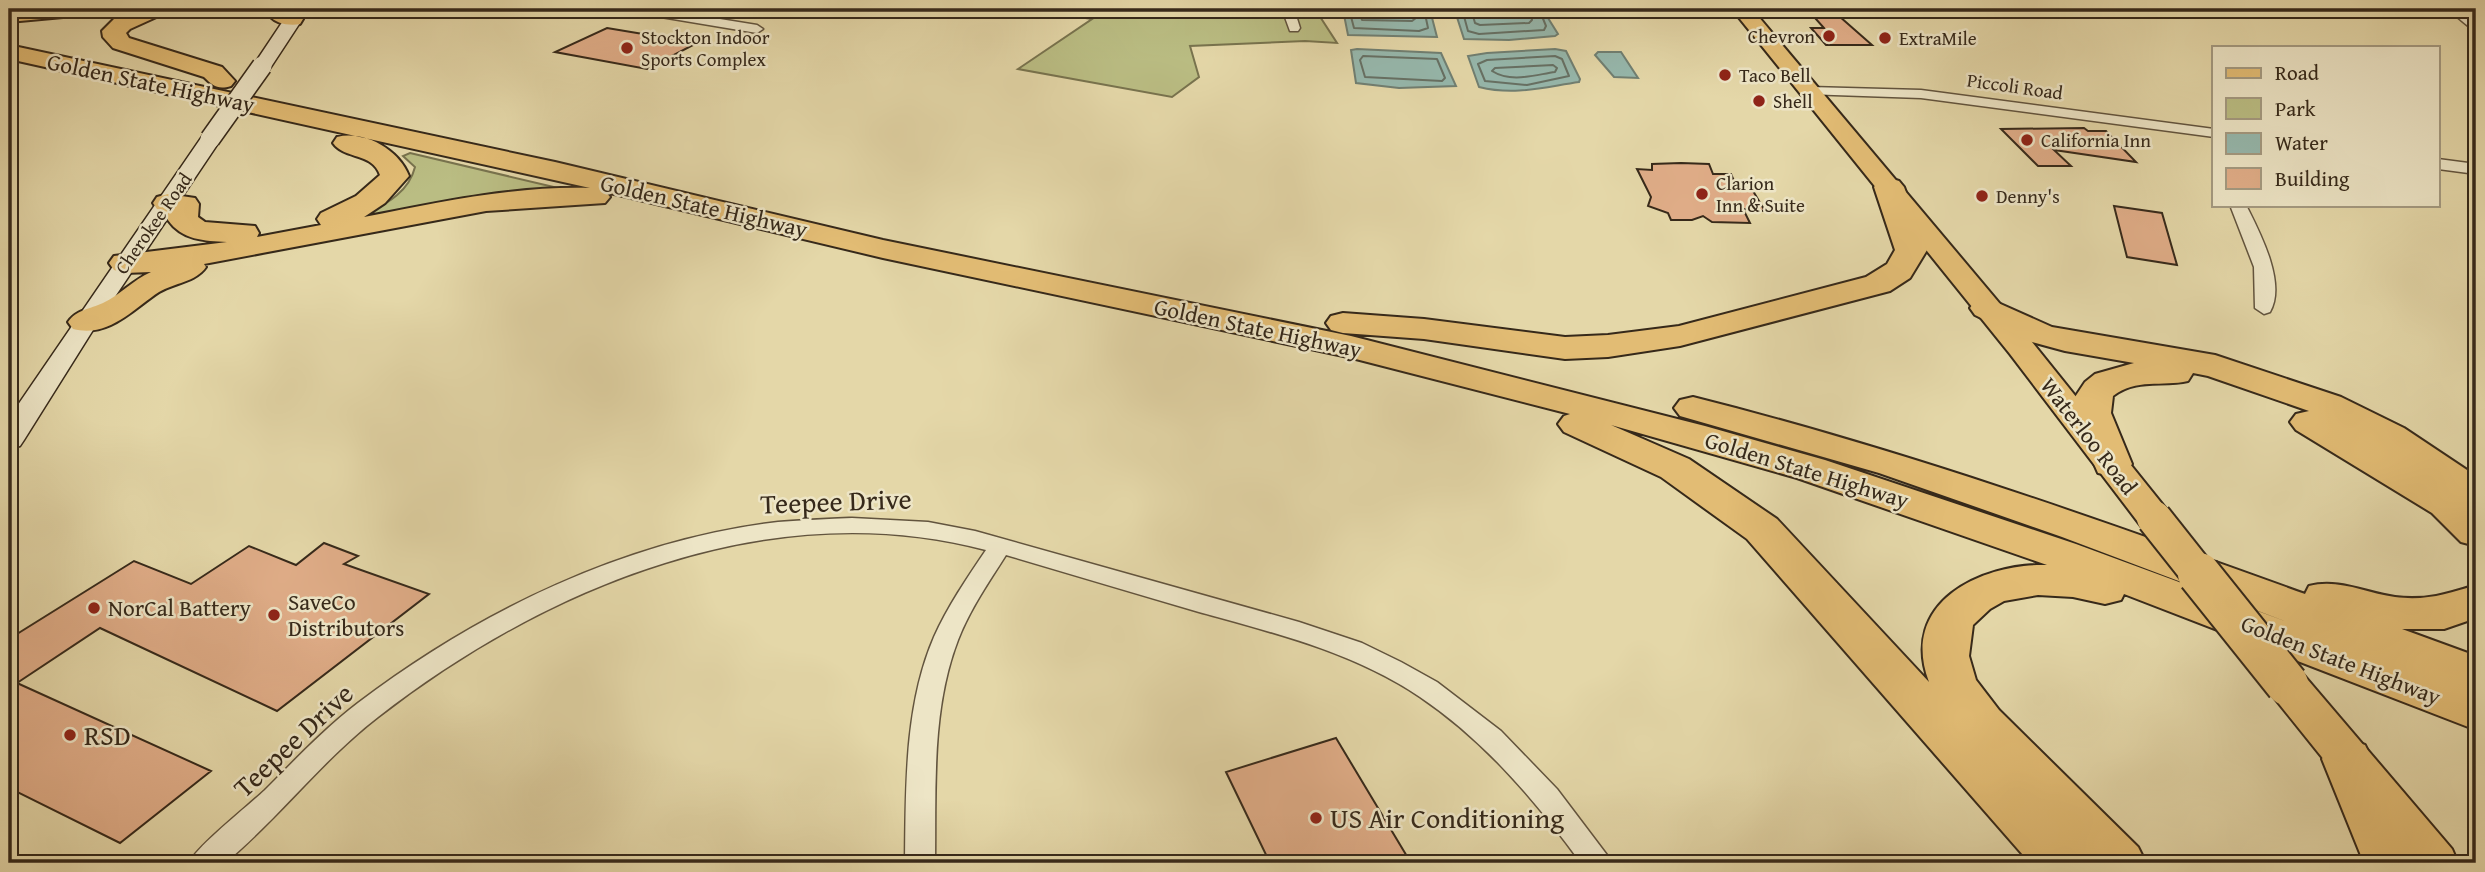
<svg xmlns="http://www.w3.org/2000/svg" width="2485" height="872" font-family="'Gentium Book Plus',serif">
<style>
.green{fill:#babd83;stroke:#78734e;stroke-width:2}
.water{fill:#96b8ad;stroke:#707f72;stroke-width:2}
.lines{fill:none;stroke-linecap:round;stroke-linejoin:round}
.shore{stroke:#667064;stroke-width:2}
.building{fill:#e0ad88;stroke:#36291a;stroke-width:2}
.street-casing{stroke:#62543e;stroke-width:3}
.secondary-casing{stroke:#36291a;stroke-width:3}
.primary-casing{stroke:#36291a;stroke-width:4}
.highway-casing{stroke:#36291a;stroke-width:4}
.street{fill:#ede5c6;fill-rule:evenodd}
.secondary{fill:#ede5c6;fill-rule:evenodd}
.primary{fill:#e2bc74;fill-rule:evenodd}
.highway{fill:#e2bc74;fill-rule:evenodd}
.secondary-bridge-casing{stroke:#36291a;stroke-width:22;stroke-linecap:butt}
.primary-bridge-far1-casing{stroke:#36291a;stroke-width:38;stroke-linecap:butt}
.primary-bridge-casing{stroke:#36291a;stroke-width:46;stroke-linecap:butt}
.secondary-bridge{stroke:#ede5c6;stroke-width:19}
.primary-bridge-far1{stroke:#e2bc74;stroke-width:34}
.primary-bridge{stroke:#e2bc74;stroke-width:42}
.poi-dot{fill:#8f2418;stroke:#ede5c6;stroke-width:2.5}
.labels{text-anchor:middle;stroke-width:5;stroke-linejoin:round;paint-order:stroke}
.far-poi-label{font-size:19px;fill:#36291a;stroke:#ede5c6;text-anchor:start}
.far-street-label{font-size:19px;fill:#36291a;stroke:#ede5c6}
.street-label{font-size:23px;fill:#36291a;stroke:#ede5c6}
.poi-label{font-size:23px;fill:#36291a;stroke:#ede5c6;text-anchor:start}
.near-street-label{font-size:28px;fill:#36291a;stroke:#ede5c6}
.near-poi-label{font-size:28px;fill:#36291a;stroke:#ede5c6;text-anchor:start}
</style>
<rect width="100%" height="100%" fill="#e4d7a8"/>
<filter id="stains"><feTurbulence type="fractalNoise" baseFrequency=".00286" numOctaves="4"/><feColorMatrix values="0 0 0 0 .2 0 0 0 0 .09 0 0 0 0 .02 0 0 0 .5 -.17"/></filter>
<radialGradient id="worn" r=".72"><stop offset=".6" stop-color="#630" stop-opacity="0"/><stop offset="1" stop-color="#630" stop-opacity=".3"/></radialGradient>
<!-- green -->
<path class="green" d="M1026,9h289l22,34 -32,-2 -115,5 9,31 -27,20 -154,-28 74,-50z
M410,153l148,35 -204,34c25,-15 54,-26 61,-55l-12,-11z"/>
<!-- water -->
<path class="water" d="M1346,9l84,1 7,27 -89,-2 -5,-25z
M1543,10l15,24 -3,2 -46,4 -45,-1 -9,-28z
M1357,49l84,4 15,33 -57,2 -43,-5 -5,-33z
M1555,49l11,2 14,28 -1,3c-35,5 -64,14 -100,5l-11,-31 19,-3z
M1598,52h23l17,26 -24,-1 -19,-22z"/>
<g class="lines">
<!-- shore -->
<path class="shore" d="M1349,9l5,19 65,3 9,-3 -4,-19
M1358,9l4,11 50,1 4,-3 -1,-9
M1462,9l6,22 11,3 65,-4 2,-4 -7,-17
M1471,9l4,14 5,2 49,-2 3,-3 -2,-11
M1363,56l74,3 8,19 -3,3 -77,-4 -5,-17z
M1555,56l7,3 7,17 -42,9 -42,-4 -7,-17 9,-4z
M1553,65l4,3 -2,4c-21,3 -44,11 -63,-1l3,-3z"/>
</g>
<!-- building -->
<path class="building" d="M1807,9h24l41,36h-46l-15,-17h13z
M607,28l90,15 -50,26 -92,-17z
M2084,128l4,3h18l30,31 -82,-12 17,16h-33l-37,-37z
M1681,163l28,1 4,10h18l7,16 15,1 12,20 -22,-2 7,14 -38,-1 -9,-6 -11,4h-21l-3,-7 -20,-7 3,-9 -14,-28 15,1v-6z
M2114,206l48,7 15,52 -50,-8z
M324,543l34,13 -14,8 85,30 -152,117 -177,-83 -83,55 194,88 -91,72 -111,-55v-149l125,-78 57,23 58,-38 47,19z
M1336,738l75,125h-141l-44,-91z"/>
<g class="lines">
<defs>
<path id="street" d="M631,9h27l99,16 6,4 -6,4 -120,-20z
M1282,9h12l6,19 -2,3h-8z
M2448,9l20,1 8,10v12c-2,-1 -25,-20 -28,-23z
M1810,87l111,3 293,39v8l-293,-39 -116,-4v-6z
M2438,159l38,5v10l-38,-5z
M2230,205h16c13,26 41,78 24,107l-6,2 -9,-6 -1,-41z
M852,518l76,4 47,9 324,91 63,21 39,19 36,20 64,49 56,58 56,74h-32c-46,-63 -96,-122 -161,-166 -67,-45 -145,-64 -221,-85 -65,-19 -129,-38 -193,-57 -17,27 -36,54 -48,85 -27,70 -22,149 -23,223h-30c1,-74 -1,-157 29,-226 14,-31 33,-59 52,-87 -215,-57 -439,36 -608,167 -56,43 -99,101 -153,146h-36c7,-16 59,-57 76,-73 30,-30 59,-61 93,-87 121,-92 268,-163 420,-181 25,-2 50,-3 74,-4z"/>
<path id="secondary" d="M291,9h18l-40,61h-14l-2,-4z
M210,133l7,2 4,4 -123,183 -74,118 -4,6 -11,3v-31l194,-283z"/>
<path id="primary" d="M1732,9h20l280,333 135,168 5,8 -5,8 -13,4 -13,-4 -131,-172z
M2287,669l15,4 150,176 6,14h-51l-135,-168 -6,-11 6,-11z"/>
<path id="highway" d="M9,9h76l-3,5 -8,2 -65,6z
M137,9h29l-3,5 -33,15 -4,4 3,5 93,29 13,14 -4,5c-13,4 -18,0 -27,-9l-91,-29 -10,-11 -1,-6 12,-12z
M270,9h22v2l8,3 3,5 -3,5c-10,2 -25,0 -31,-9z
M9,45l546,117 328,78 468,96 354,90 120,34 251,84 230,85 -244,-92 -183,-64 -199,-57 -6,-8 6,-8 13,-3c208,52 410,124 612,197l4,-8c29,-8 57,7 86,11 30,4 53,-3 81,-12v33l-32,11h-42l74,27v74l-352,-136 -3,6 -16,4 -32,-7 -35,-2 -34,6 -14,8 -17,16 -4,31 7,24 23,30 139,137 8,16h-116l-283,-324 -86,-62 -97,-45 -6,-8 6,-8 6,-2 -222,-57 -465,-99 -277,-66 4,5 -5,6 -119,8 -282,53 2,3c-10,15 -32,16 -47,25 -26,17 -50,46 -86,37l-5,-7c8,-12 22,-13 35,-19 17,-8 30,-23 48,-31l-26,1 -11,-3 -5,-7 5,-7 113,-14c-23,-1 -45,-2 -59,-22v-8l-11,-3 -4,-6 4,-6 11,-3 27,4 4,6 -1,13 7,5 50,4 4,7 -2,4 64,-12 -4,-6 4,-6 35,-17 24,-21c-8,-23 -35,-15 -47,-32l4,-6c28,-7 62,13 72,39l-24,27 -21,14c75,-15 149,-31 226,-29l-581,-129zM1611,425l186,53 250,87c-67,-2 -148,38 -118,117l-152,-163 -88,-60z
M1889,178l10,3 5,6 23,63 -17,28 -20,13 -210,55 -72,11 -43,2 -141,-20 -81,-6 -12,-3 -5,-7 5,-7 12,-3 81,6 141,18 43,-2 71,-9 187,-49 21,-13 8,-14 -21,-63 5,-6z
M1987,298l65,29 163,28 126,42 63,31 72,48v70l-15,-4 -29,-29 -136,-83 -6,-8 6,-8 13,-3 -101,-35 -15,-3 -5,8c-26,6 -52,-3 -75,15l-2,17 21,51 -6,9 -14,3 -14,-3 -23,-53 -2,-20 12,-18 10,-8 39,-11 -69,-12 -37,-10 -53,-26 -5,-7 5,-7z
M2347,739l18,6 51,108 2,10h-54l-42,-104 7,-14z"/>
</defs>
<!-- street casing -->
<use href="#street" class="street-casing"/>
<!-- secondary casing -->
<use href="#secondary" class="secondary-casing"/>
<!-- primary casing -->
<use href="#primary" class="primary-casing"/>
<!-- highway casing -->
<use href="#highway" class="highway-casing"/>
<!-- street -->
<use href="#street" class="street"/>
<!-- secondary -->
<use href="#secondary" class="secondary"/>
<!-- primary -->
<use href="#primary" class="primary"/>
<!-- highway -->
<use href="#highway" class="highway"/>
<defs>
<path id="secondary-bridge" d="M210,139l52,-73"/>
<path id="primary-bridge-far1" d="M2154,518l46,58"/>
<path id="primary-bridge" d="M2199,574l88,110"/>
</defs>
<!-- secondary-bridge casing -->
<use href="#secondary-bridge" class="secondary-bridge-casing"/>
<!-- primary-bridge-far1 casing -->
<use href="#primary-bridge-far1" class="primary-bridge-far1-casing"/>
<!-- primary-bridge casing -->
<use href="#primary-bridge" class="primary-bridge-casing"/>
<!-- secondary-bridge -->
<use href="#secondary-bridge" class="secondary-bridge"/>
<!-- primary-bridge-far1 -->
<use href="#primary-bridge-far1" class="primary-bridge-far1"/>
<!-- primary-bridge -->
<use href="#primary-bridge" class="primary-bridge"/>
</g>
<!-- markers -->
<g class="poi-dot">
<circle cx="1829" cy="36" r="7"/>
<circle cx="1885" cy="38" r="7"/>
<circle cx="627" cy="48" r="7"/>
<circle cx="1725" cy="75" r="7"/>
<circle cx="1759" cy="101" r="7"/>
<circle cx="2027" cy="140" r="7"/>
<circle cx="1702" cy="194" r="7"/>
<circle cx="1982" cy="196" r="7"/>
<circle cx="94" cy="608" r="7"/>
<circle cx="274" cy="615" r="7"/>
<circle cx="70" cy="735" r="7"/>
<circle cx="1316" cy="818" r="7"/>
</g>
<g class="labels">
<!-- far-poi labels -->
<g class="far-poi-label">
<text x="1815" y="43" text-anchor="end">Chevron</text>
<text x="641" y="44">Stockton Indoor<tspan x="641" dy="22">Sports Complex</tspan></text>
<text x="1899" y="45">ExtraMile</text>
<text x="1739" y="82">Taco Bell</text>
<text x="1773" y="108">Shell</text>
<text x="2041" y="147">California Inn</text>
<text x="1716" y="190">Clarion<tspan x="1716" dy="22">Inn &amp; Suite</tspan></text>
<text x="1996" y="203">Denny's</text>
</g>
<!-- far-street labels -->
<g class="far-street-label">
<text transform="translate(2015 86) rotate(8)" y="7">Piccoli Road</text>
<text transform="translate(153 223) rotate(-55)" y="7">Cherokee Road</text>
</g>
<!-- street labels -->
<g class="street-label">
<text transform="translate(151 83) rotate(12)" y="8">Golden State Highway</text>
<text transform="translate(704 206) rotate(13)" y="8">Golden State Highway</text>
<text transform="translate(1258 328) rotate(12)" y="8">Golden State Highway</text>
<text transform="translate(2089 436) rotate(52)" y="8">Waterloo Road</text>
<text transform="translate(1807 470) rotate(17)" y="8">Golden State Highway</text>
<text transform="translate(2341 660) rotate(21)" y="8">Golden State Highway</text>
</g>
<!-- poi labels -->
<g class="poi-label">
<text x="288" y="610">SaveCo<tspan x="288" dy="26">Distributors</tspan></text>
<text x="108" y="616">NorCal Battery</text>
</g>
<!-- near-street labels -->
<g class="near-street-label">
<text transform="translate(836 501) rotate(-2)" y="10">Teepee Drive</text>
<text transform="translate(293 740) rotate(-43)" y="10">Teepee Drive</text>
</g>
<!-- near-poi labels -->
<g class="near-poi-label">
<text x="84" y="745">RSD</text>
<text x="1330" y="828">US Air Conditioning</text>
</g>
</g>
<!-- margin -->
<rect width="2485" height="872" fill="none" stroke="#e4d7a8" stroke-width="35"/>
<rect x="10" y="10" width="2464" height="851" fill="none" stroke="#36291a" stroke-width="3.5"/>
<rect x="18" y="18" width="2450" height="837" fill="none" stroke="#36291a" stroke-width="2"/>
<!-- legend -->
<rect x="2212" y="46" width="228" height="161" fill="#ede5c6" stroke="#a49a81" stroke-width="2"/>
<rect x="2226" y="68" width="35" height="10" fill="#e2bc74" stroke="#a49a81" stroke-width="2"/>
<text x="2275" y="80" font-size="21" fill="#36291a">Road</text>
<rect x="2226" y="98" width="35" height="21" fill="#babd83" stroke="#a49a81" stroke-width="2"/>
<text x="2275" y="116" font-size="21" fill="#36291a">Park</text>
<rect x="2226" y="133" width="35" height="21" fill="#96b8ad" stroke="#a49a81" stroke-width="2"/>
<text x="2275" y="150" font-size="21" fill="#36291a">Water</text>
<rect x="2226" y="168" width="35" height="21" fill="#e0ad88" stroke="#a49a81" stroke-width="2"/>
<text x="2275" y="186" font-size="21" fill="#36291a">Building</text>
<rect width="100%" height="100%" filter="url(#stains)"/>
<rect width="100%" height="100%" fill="url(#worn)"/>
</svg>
